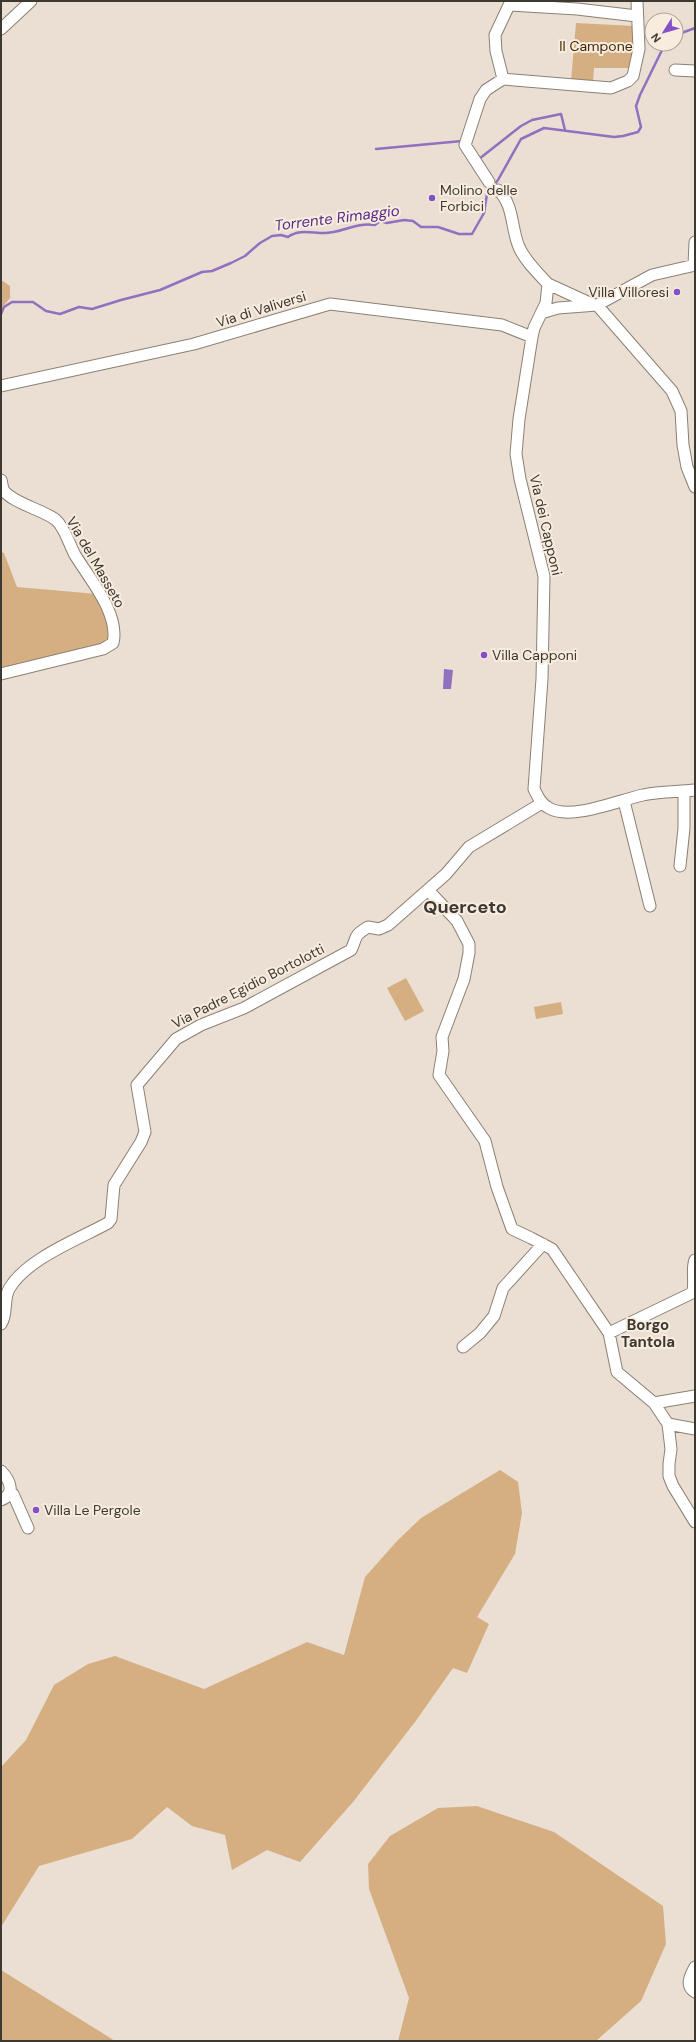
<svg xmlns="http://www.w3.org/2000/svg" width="696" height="2042" font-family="'DM Sans',sans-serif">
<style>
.green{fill:#d5af81}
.water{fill:#8f71c0}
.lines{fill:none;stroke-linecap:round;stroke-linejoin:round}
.stream{stroke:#8f71c0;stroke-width:2.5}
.minor-casing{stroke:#8a8074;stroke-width:13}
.minor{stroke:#fff;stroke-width:11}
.poi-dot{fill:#8350c8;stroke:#f8ecdf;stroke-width:1.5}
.labels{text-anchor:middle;stroke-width:4;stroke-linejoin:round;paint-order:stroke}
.park-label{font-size:14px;fill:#412905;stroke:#f8ecdf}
.poi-label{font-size:14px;fill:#3c3832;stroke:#f8ecdf;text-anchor:start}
.street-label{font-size:14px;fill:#3c3832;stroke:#f8ecdf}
.water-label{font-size:15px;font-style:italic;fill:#552b89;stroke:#f8ecdf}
.neighbourhood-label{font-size:15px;font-weight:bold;fill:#3c3832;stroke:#f8ecdf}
.district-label{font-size:18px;font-weight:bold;fill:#3c3832;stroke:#f8ecdf}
</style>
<rect width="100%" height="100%" fill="#eadfd2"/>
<!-- green -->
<path class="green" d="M576,23l58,3v19l-4,23h-36l-1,14 -22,-1z
M3,281l7,5v12l-9,11v-27z
M1,552l3,1 13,34 80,7 14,34v11l-11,7 -99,25z
M406,978l18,33 -19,10 -18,-33z
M561,1002l2,12 -27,5 -2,-12z
M500,1470l18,12 4,31 -7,41 -38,63 12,7 -22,49 -14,-5 -38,54 -62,80 -53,60 -33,-12 -35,20 -7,-35 -33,-9 -25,-19 -35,32 -93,27 -38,61v-160l25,-27 28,-55 34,-21 27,-8 89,33 103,-47 37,13 21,-78 32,-36 24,-23z
M477,1806l77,26 109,74 3,38 -25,57 -45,40h-198l11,-43 -40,-109 -1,-25 22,-28 48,-28z
M1,1970l111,69 2,2h-113z"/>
<!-- water -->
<path class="water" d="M444,669l9,1 -2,19h-8z"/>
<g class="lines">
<!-- stream -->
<path class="stream" d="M676,35l19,-7
M376,149l86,-8
M479,159l42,-33 11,-6 29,-6 4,16
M1,314l3,-7 8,-5h21l13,9 14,3 19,-7 13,2 29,-9 39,-10 42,-18 10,-1 19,-8 14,-7 15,-13 12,-7 9,-1 7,2c11,-8 23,-4 36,-4 18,0 32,-11 51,-8l5,-4 7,2 17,-3 9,1 8,6h17l21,7h13l12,-21 3,-19 11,-14 23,-41 23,-11 70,9 9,-1 15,-4 3,-5 -5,-21 4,-11 25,-51"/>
<defs>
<path id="minor" d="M510,5l67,4 60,7
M1,29l30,-28
M675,70l20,1
M503,79l108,9 17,-7 5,-5 6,-27 -2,-48
M489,182l-24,-37 15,-46 6,-9 17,-11 -7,-28 -1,-16 16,-34
M498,190c16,14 13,39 21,57 6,14 19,26 29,37l-2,19 -12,25 -2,9 -13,82 -3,35 4,25 24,97 -2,103 -8,110c4,8 7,15 15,19 22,13 70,-8 94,-13 16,-4 35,-3 52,-5
M694,265l1,-23
M548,284l46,21
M597,305l75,86 9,20 2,34 4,22 8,20
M541,313l17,-5 39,-3 55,-30 43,-10
M1,386l193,-42 136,-40 172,21 30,12
M1,480c1,3 1,6 2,9 6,13 41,21 53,31 9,8 13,24 19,35 14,23 45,59 38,88l-10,6 -102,25
M624,801l26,105
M680,866l4,-38v-37
M429,891l28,30 12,23v9l-5,26 -22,58 1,14 -4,24 46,66 12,46 15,42 19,9 21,11 57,84 8,39 37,31 14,21 3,25 -2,15v12l4,10 22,36
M1,1324c7,-10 2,-24 8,-35 17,-30 70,-50 99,-66l3,-4 3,-34 27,-43 4,-10 -8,-47 39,-46 25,-14 43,-17 107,-58c7,-14 1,-13 17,-23l11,2 9,-4 58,-51 23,-27 73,-44
M609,1333l83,-40c4,-7 -1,-24 3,-33
M463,1347l17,-14 14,-17 9,-28 40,-44
M654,1403l41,-7
M668,1424l27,5
M1,1471c9,9 15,23 0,29
M10,1493l3,1 15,34
M695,1967c-5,9 -10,19 0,25"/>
</defs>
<!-- minor casing -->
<use href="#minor" class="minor-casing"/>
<!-- minor -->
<use href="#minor" class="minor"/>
</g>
<!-- markers -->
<g class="poi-dot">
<circle cx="432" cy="198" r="4"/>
<circle cx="677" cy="292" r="4"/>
<circle cx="484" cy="655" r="4"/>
<circle cx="36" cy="1510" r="4"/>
</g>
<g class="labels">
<!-- park labels -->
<g class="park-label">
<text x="596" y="51">Il Campone</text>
</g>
<!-- poi labels -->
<g class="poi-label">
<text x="440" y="195">Molino delle<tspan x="440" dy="16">Forbici</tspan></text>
<text x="669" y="297" text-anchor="end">Villa Villoresi</text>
<text x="492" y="660">Villa Capponi</text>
<text x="44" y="1515">Villa Le Pergole</text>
</g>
<!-- street labels -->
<g class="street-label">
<text transform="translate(261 309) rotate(-17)" y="5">Via di Valiversi</text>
<text transform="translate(546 525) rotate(77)" y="5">Via dei Capponi</text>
<text transform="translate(96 562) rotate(60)" y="5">Via del Masseto</text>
<text transform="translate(248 986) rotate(-27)" y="5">Via Padre Egidio Bortolotti</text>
</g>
<!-- water labels -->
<g class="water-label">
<text transform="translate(337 218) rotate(-7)" y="5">Torrente Rimaggio</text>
</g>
<!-- neighbourhood labels -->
<g class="neighbourhood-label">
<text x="648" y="1330">Borgo<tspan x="648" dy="17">Tantola</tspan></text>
</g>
<!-- district labels -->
<g class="district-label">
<text x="465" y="913">Querceto</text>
</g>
</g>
<!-- border -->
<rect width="696" height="2042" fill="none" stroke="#3c3832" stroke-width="4"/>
<!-- north arrow -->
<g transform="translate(664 32) rotate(233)"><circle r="19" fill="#f8ecdf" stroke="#ada49a"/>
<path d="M0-3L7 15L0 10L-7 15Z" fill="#8350c8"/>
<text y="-6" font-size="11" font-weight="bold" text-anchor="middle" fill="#3c3832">N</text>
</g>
</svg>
